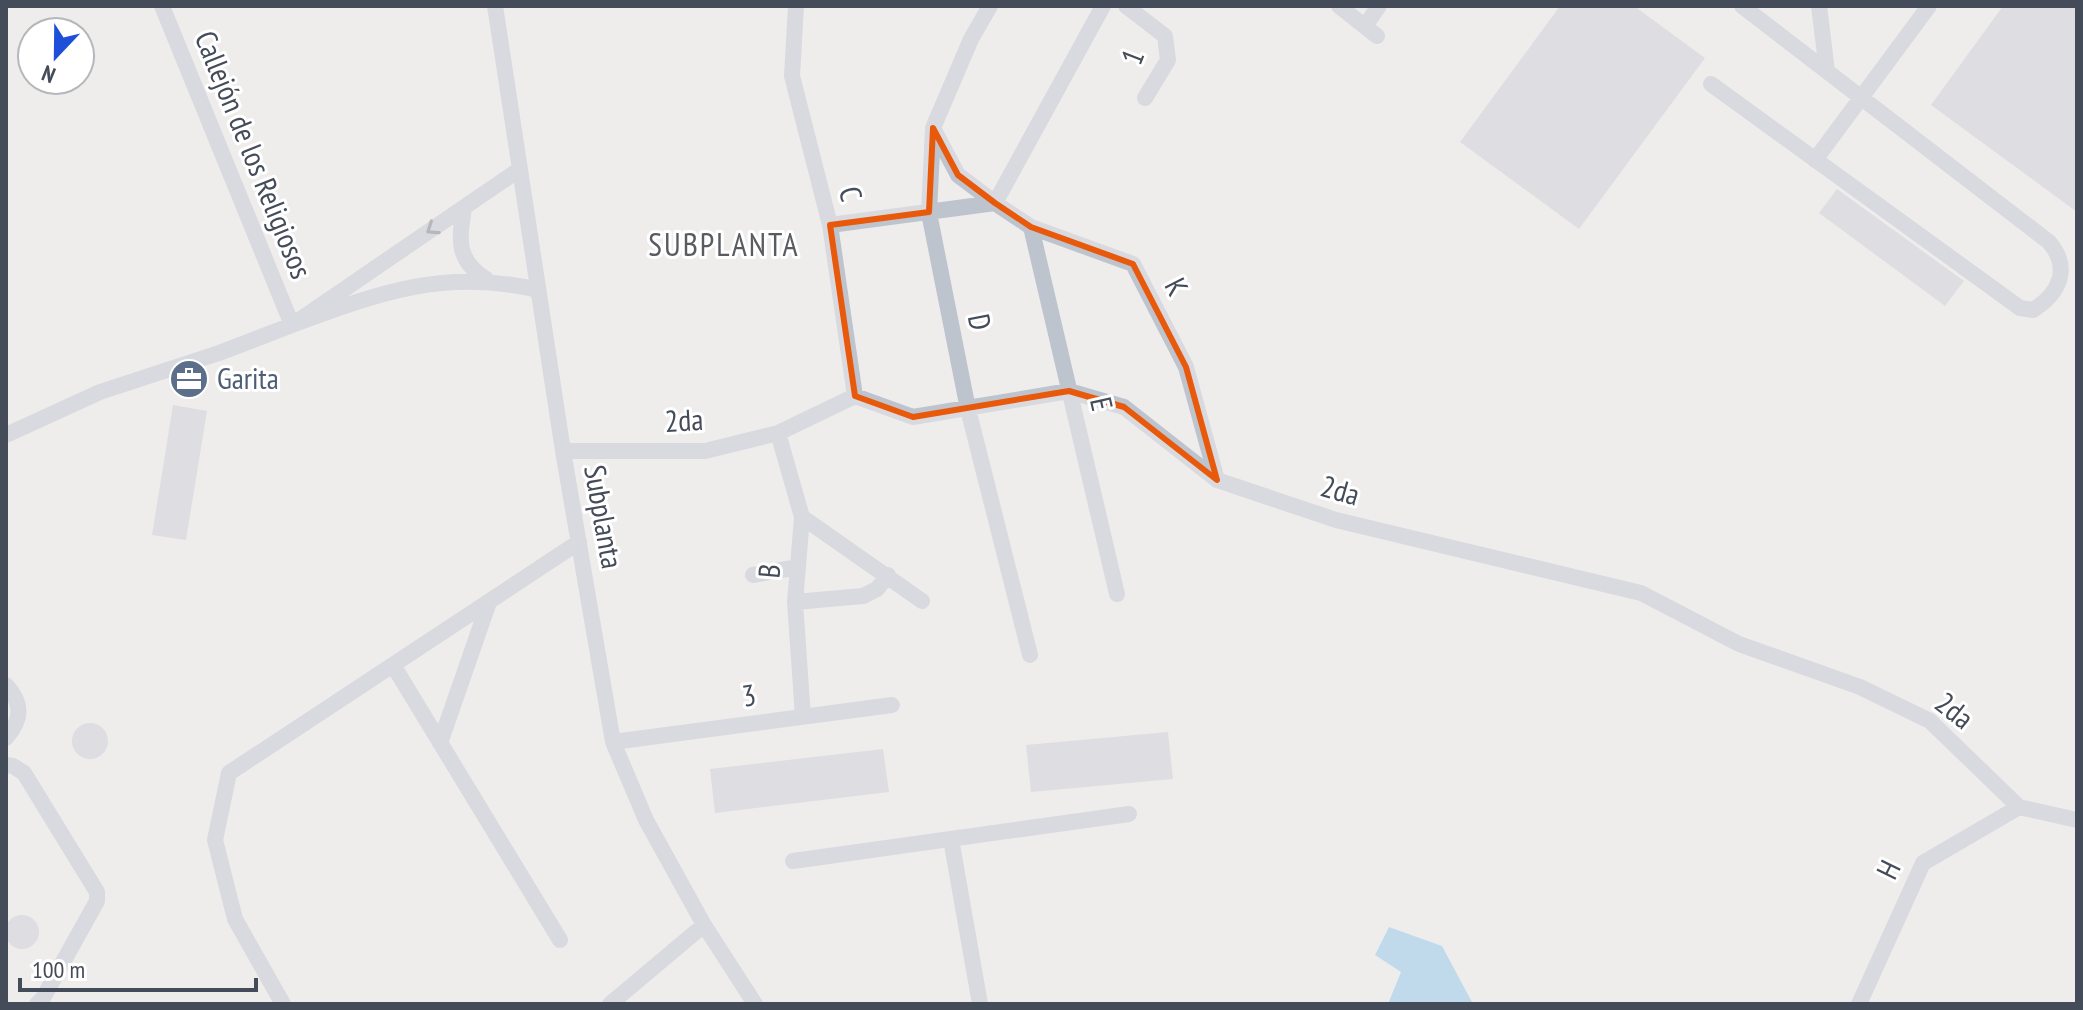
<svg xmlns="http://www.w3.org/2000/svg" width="2083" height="1010" font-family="'PT Sans Narrow',sans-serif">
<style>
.water{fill:#88c4e9}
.building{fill:#c9cad2}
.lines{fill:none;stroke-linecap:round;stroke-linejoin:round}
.minor{stroke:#bdc4ce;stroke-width:16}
.oneway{stroke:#6f7682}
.marked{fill:none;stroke:#e8590c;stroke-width:6;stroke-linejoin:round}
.labels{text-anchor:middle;stroke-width:6;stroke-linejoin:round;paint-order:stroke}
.street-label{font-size:30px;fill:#454c59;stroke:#fff}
.service-label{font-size:30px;fill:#4e5e75;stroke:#fff;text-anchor:start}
.neighbourhood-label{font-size:32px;letter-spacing:2px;fill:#595b61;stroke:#fff}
</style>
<rect width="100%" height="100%" fill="#efecec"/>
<!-- water -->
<path class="water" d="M1389,927l53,19 31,58h-85l13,-32 -26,-17z"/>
<!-- building -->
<path class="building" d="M1560,6h74l71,52 -126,171 -119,-87z
M2003,6h74v206l-146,-107z
M1837,189l127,92 -19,25 -126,-93z
M173,405l34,6 -21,129 -34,-5z
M72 741a18 18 0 1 1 36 0a18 18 0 1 1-36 0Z
M1168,732l5,47 -142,13 -5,-47z
M883,749l6,43 -174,21 -5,-44z
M5 932a17 17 0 1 1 34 0a17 17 0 1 1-34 0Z"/>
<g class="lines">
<!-- minor -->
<path class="minor" d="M495,6l68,445 50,291 33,78 58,105 51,79
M796,6l-4,70 38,149 25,171
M990,6l-19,33 -38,89 -4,85 39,196 62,246
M1126,6l39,30 3,24 -23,38
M1339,6l38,30
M1819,6l8,65
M1365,26l14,-20
M1711,84l309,224 13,2c27,-17 38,-42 16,-68l-307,-236
M934,130l24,45 37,28 36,24 102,37 53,103 31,113
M1815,160l114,-154
M520,169l-228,156c87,-32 153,-57 246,-35
M464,208c-5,32 -8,52 22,71
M830,225l165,-22 108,-197
M1031,227l86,367
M778,433l24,84 -7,85 8,115
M6,435l94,-43 119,-39 73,-28 -130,-319
M563,451h142l73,-18 77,-37 58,21 156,-26 55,16 93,73 119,40 305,73 98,51 121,43 70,34 89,86 58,13
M802,517l120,84
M753,575l45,-8
M795,602l68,-6 14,-7 11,-14
M393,665l167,275
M6,685c17,18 16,35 0,53
M613,742l279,-37
M440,743l49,-141
M6,765l7,1 11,7 73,119v9l-54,97 -6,6
M951,839l29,165
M793,861l336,-47
M283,1004l-48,-85 -20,-79 14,-67 350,-231
M610,1004l94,-79
M1859,1004l64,-141 96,-56"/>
</g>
<!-- one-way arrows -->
<defs><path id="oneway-chevron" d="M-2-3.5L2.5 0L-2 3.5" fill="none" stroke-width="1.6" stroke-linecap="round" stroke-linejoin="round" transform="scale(2)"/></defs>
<use class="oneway" href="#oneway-chevron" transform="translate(432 229) rotate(146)"/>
<!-- marked area -->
<path d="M0 0H2083V1010H0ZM933,128l25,47 37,28 36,24 102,37 53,103 31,113 -93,-73 -55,-16 -156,26 -58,-21 -25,-171 99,-13z" fill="#efecec" fill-opacity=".55" fill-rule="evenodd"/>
<path class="marked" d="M933,128l25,47 37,28 36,24 102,37 53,103 31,113 -93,-73 -55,-16 -156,26 -58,-21 -25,-171 99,-13z"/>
<!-- icons -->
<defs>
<symbol id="office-disc" viewBox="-11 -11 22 22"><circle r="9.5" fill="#5c6f8a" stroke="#fff"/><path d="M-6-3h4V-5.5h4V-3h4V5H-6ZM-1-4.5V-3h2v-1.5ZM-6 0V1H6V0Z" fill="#fff"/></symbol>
</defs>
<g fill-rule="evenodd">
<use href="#office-disc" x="167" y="357" width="44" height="44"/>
</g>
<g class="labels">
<!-- street labels -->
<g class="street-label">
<text transform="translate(1133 57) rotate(-69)" y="10">1</text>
<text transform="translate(253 155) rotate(68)" y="10">Callejón de los Religiosos</text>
<text transform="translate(850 194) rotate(76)" y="10">C</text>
<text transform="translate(1176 287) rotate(63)" y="10">K</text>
<text transform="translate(979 322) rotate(79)" y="10">D</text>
<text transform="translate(1101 404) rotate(77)" y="10">E</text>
<text transform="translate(684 421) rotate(-3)" y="10">2da</text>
<text transform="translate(1340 491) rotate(16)" y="10">2da</text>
<text transform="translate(603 517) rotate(80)" y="10">Subplanta</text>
<text transform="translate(770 571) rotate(-85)" y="10">B</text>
<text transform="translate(749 696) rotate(-8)" y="10">3</text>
<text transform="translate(1954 711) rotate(38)" y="10">2da</text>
<text transform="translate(1889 870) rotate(-64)" y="10">H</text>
</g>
<!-- service labels -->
<g class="service-label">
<text x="217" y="389">Garita</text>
</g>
<!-- neighbourhood labels -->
<g class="neighbourhood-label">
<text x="724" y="256">SUBPLANTA</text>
</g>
</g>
<!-- border -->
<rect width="2083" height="1010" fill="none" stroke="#454c59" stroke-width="16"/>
<!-- north arrow -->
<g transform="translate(56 56) rotate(202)"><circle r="38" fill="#ffffff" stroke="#b5b7bd" stroke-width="2"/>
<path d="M0-6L14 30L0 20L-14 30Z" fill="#1d4fd8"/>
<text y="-12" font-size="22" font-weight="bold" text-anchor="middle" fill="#454c59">N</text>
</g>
<!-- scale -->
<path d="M20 978v12h236v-12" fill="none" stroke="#454c59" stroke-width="4"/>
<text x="32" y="978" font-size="24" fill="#454c59" stroke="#ffffff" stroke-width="6" paint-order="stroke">100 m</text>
</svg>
